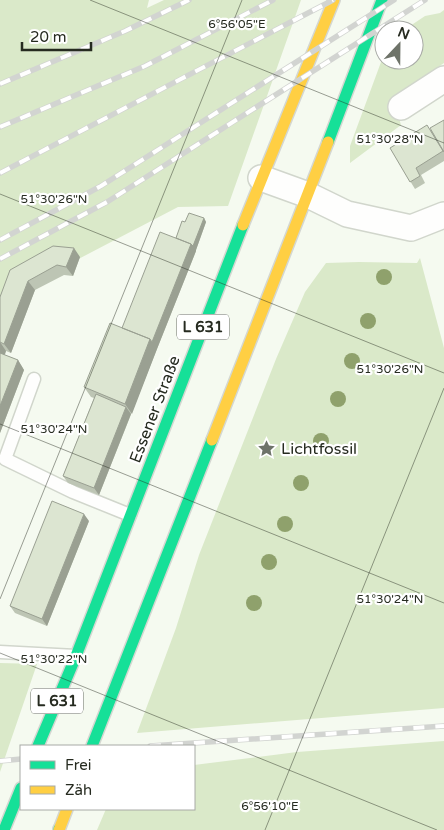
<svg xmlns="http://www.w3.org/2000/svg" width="444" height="830" font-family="'Varela Round',sans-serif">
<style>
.green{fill:#dae9c9}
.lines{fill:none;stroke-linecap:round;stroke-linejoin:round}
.lane-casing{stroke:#d1d6cc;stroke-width:15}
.street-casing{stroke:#d1d6cc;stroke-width:28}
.fast-casing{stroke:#d4d7d1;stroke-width:14}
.slow-casing{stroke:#d4d7d1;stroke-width:14}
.lane{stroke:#fefefd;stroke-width:12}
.street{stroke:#fefefd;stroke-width:25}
.fast{stroke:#16e098;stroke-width:11}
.slow{stroke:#ffcf43;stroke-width:11}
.rail-casing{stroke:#d2d4d1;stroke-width:5.5}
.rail{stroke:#fff;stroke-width:4;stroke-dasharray:11;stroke-linecap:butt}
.tree{fill:#8fa16c}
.wall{fill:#bdc5b4}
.shaded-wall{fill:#9aa092}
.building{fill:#dce5d1;stroke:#9aa092}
.ticks{fill:none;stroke:#262b20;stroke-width:1;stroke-opacity:0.45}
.labels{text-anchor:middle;stroke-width:4.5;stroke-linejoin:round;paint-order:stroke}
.shield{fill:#fff;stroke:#676b63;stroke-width:1}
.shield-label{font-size:15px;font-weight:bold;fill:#262b20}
.street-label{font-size:16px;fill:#262b20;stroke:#fff}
.poi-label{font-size:16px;fill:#262b20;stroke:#fff;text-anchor:start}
.ticks-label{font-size:12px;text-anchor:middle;fill:#262b20;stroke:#fff;stroke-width:4.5;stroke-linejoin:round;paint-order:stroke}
</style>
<rect width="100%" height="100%" fill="#f5faf0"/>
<!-- green -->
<path class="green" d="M0,0h149l-2,8 17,-8h137l-73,206 -50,1 -178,93z
M444,10v53l-51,34 8,28 -51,38v-17l34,-92v6h30v-30h-10l21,-14 15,-3z
M420,258l24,90v360l-307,25 39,-105 23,-73 77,-196 29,-67 21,-29 33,-1 58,1z
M0,663l37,1 -37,108z
M444,741v89h-347l9,-21h88v-44l103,-13z"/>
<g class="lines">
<defs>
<path id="lane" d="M34,379l-29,80 68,33 57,23
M0,652l76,4"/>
<path id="street" d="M401,107l43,-28
M261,178l47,17 39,19 64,14 33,-13"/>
<path id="fast" d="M328,142l54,-142
M38,746l38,-90 167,-431
M92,746l120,-306
M59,829v1
M4,830l17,-42"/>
<path id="slow" d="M243,225l91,-225
M212,440l116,-298
M59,830l8,-21"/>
</defs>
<!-- lane casing -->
<use href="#lane" class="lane-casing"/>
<!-- street casing -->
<use href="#street" class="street-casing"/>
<!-- fast casing -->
<use href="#fast" class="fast-casing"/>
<!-- slow casing -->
<use href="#slow" class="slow-casing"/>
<!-- lane -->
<use href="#lane" class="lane"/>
<!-- street -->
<use href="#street" class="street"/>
<!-- fast -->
<use href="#fast" class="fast"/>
<!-- slow -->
<use href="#slow" class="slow"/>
<defs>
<path id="rail" d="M0,84l125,-53 64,-31
M0,127l145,-61 128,-66
M0,173l333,-173
M0,240l101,-54 293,-186
M0,259l107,-57 318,-202
M150,746l294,-20
M0,761l21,-2"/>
</defs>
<!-- rail casing -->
<use href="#rail" class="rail-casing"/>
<!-- rail -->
<use href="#rail" class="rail"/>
</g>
<!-- trees -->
<g class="tree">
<circle cx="384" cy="277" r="8"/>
<circle cx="368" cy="321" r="8"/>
<circle cx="352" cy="361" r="8"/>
<circle cx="338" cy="399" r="8"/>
<circle cx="321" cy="441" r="8"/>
<circle cx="301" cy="483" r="8"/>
<circle cx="285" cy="524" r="8"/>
<circle cx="269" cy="562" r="8"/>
<circle cx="254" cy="603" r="8"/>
</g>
<!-- wall -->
<path class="wall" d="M444,115v46l-23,14 4,8 -10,6 -25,-41 41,-17 13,-11z
M204,218l2,4 -10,28v1l-39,98 -58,146 -31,-12 -5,-7 31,-78 -3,-1 -7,-10 38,-59 63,-106z
M80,257l-7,19 -9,-1 -29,15 -24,63 -5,-2 -1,4 13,5 6,10 -24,63v-136l10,-27z
M89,521l-42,105 -32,-13 -5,-7z"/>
<!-- shaded-wall -->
<path class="shaded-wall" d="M204,218l2,4 -10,28v1l-39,98 -5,-7 39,-98z
M74,248l6,9 -7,19 -7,-9z
M28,281l7,9 -24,63 -7,-9z
M150,339l7,10 -25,65 -7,-10z
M0,342l6,9 -4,10 -2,-3z
M18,360l6,10 -24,63v-27z
M126,407l5,7 -32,81 -5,-7z
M84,514l5,7 -42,105 -5,-7z"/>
<!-- building -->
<path class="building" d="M444,120v32l-14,-24z
M427,125l16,26 -27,17 4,8 -10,6 -20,-34z
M189,213l15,5 -11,28 -2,-2 -15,-6 6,-17 3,1z
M160,232l31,12 -39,98 -2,-3 -28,-11z
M53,246l21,2 -8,19 -9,-2 -29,16 -24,63 -4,-2v-45l10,-27z
M110,323l40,16 -25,65 -41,-17z
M0,353l18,7 -18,46z
M96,394l30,13 -32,81 -31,-12z
M52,501l32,13 -42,105 -32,-13z"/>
<!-- ticks -->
<path class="ticks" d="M90,0l354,143M0,194l444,179M0,424l444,179M0,599l242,-599M0,653l437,177M265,830l179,-442"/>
<!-- icons -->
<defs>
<symbol id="sight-bare" viewBox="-9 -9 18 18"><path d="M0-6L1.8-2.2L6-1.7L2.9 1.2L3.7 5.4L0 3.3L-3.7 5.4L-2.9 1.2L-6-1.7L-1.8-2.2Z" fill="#6e7369" stroke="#fff" stroke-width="2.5" paint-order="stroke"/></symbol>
</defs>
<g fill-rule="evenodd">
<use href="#sight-bare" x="254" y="436" width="25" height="25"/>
</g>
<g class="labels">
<!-- shield labels -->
<g class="shield">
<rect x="177" y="314.5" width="52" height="25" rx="4"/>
<rect x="31" y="688.5" width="52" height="25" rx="4"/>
</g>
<g class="shield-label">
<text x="203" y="332">L 631</text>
<text x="57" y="706">L 631</text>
</g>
<!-- street labels -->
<g class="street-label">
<text transform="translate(154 409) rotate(-69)" y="6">Essener Straße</text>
</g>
<!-- poi labels -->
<g class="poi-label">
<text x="281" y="454">Lichtfossil</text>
</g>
</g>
<g class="ticks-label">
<text x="237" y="28">6°56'05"E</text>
<text x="390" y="143">51°30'28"N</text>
<text x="54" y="203">51°30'26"N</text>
<text x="390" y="373">51°30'26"N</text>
<text x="54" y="433">51°30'24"N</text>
<text x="390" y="603">51°30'24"N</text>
<text x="54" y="663">51°30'22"N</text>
<text x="270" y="810">6°56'10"E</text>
</g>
<!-- legend -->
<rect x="20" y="745" width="175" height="65" fill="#ffffff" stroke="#a8aaa6"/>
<rect x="30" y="761" width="25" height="8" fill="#16e098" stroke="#a8aaa6"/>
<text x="65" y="770" font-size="15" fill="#262b20">Frei</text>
<rect x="30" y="786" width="25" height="8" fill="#ffcf43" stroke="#a8aaa6"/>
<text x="65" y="795" font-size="15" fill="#262b20">Zäh</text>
<!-- north arrow -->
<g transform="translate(399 45) rotate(22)"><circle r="24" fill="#ffffff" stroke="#a8aaa6"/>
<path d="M0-4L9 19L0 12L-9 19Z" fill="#6e7369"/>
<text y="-8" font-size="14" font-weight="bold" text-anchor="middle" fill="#262b20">N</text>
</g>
<!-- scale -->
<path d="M22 42v8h69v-8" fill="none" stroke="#262b20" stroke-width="2.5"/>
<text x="30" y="42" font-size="15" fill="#262b20" stroke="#ffffff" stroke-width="4" paint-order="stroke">20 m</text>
</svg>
